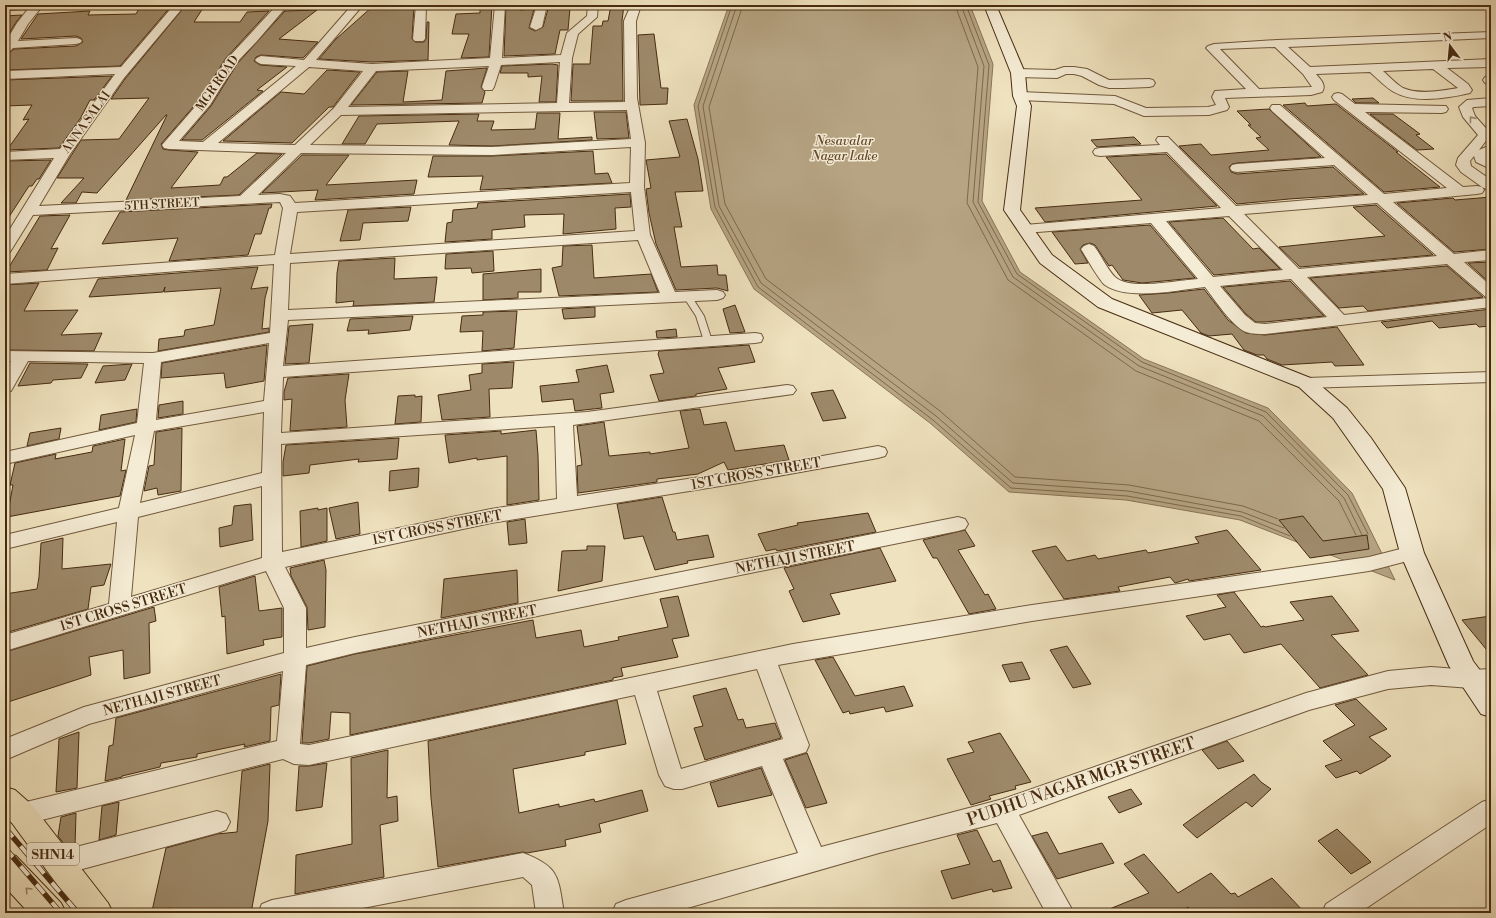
<svg xmlns="http://www.w3.org/2000/svg" width="1496" height="918" font-family="'Libre Bodoni',serif">
<style>
.water{fill:#b6a483;stroke:#8a7455}
.lines{fill:none;stroke-linecap:round;stroke-linejoin:round}
.shore{stroke:#7e684a;stroke-width:1}
.building{fill:#9e8a6b;stroke:#472b11}
.lane-casing{stroke:#71593c;stroke-width:2}
.street-casing{stroke:#71593c;stroke-width:2}
.secondary-casing{stroke:#472b11;stroke-width:2}
.primary-casing{stroke:#472b11;stroke-width:2}
.lane{fill:#f5ecd5;fill-rule:evenodd}
.street{fill:#f5ecd5;fill-rule:evenodd}
.secondary{fill:#f5ecd5;fill-rule:evenodd}
.primary{fill:#efe2be;fill-rule:evenodd}
.rail-casing{stroke:#472b11;stroke-width:5.5}
.rail{stroke:#f5ecd5;stroke-width:4;stroke-dasharray:12;stroke-linecap:butt}
.oneway{stroke:#9e8c73}
.oneway2{stroke:#9b8668}
.labels{text-anchor:middle;stroke-width:3;stroke-linejoin:round;paint-order:stroke}
.far-street-label{font-size:12px;fill:#472b11;stroke:#f5ecd5}
.far-water-label{font-size:13px;font-style:italic;fill:#63492e;stroke:#f5ecd5}
.shield{fill:#f5ecd5;stroke:#7b654c;stroke-width:1}
.shield-label{font-size:13px;font-weight:bold;fill:#472b11}
.street-label{font-size:14px;fill:#472b11;stroke:#f5ecd5}
.near-street-label{font-size:17px;fill:#472b11;stroke:#f5ecd5}
</style>
<rect width="100%" height="100%" fill="#efe2be"/>
<filter id="stains"><feTurbulence type="fractalNoise" baseFrequency=".005" numOctaves="4"/><feColorMatrix values="0 0 0 0 .2 0 0 0 0 .09 0 0 0 0 .02 0 0 0 .5 -.17"/></filter>
<radialGradient id="worn" r=".72"><stop offset=".6" stop-color="#630" stop-opacity="0"/><stop offset="1" stop-color="#630" stop-opacity=".3"/></radialGradient>
<!-- water -->
<path class="water" d="M729,5h241l23,59 -11,137 38,71 124,87 124,49 84,85 43,87 -155,-60 -114,-20 -117,-8 -79,-69 -176,-134 -43,-80 -17,-104z"/>
<g class="lines">
<!-- shore -->
<path class="shore" d="M732,5l-34,101 17,101 43,80 175,133 78,68 116,8 114,20 49,20
M737,5l-34,101 16,100 42,77 175,133 77,67 115,8 114,21 42,16
M743,5l-34,102 16,97 41,75 174,132 75,66 114,8 114,21 35,13
M955,5l23,62 -11,136 41,77 128,91 123,50 80,80 17,34
M961,5l23,61 -11,136 40,75 126,89 124,50 81,82 18,37
M966,5l23,60 -11,137 39,72 125,88 124,50 82,83 20,39"/>
</g>
<!-- building -->
<path class="building" d="M141,5h31l-52,61 -115,4v-16l4,-1 5,-4 62,-3 7,-4 -2,-4 -5,-2 -55,3 17,-25 52,-3 -2,4 48,-1z
M186,5h19l-11,17h46l7,-10 22,-1 -43,47 -26,41 -39,45 2,5 6,1 29,2 -27,36 49,-3 4,-8h3l30,-24 25,1 -43,41 -113,5 41,-85h-1l-69,78 -15,-1 -6,11h-15l23,-25h-27l24,-38 38,-1 30,-41 -38,1 14,-20z
M492,5l-3,52 -28,1 8,-24h-17l4,-20 24,-1v-7z
M506,5h15l-1,5 14,-1 -5,19 6,3 8,-4 5,-18 22,-1 -2,22h-8l-5,24 -51,2z
M611,5h13l-2,16 1,80h-52l2,-37h17l3,-38h9l1,-5h5z
M414,6l-2,33 3,3h9l2,-3 1,-17h2l-1,38 -56,2 -53,-3 17,-20 36,-32z
M317,10l-38,29 39,3 -15,16 -42,-3 -5,2 -2,4 6,4 27,2 -30,23 6,1 -61,49h-20l29,-34 26,-42 48,-53z
M22,15l-6,7 -11,18v-24z
M654,34l7,54h7l-1,16 -27,1 -2,-70z
M552,64l6,1 -2,37h-17l3,-26 -14,1v-4h-28l2,-7z
M487,68l-6,19 4,5 -3,11 -131,2 26,-33 31,-1 -5,31 39,-2 4,-29z
M327,70l33,2 -27,35h-4l-37,36 -69,-2 58,-49 23,2z
M112,76l-18,24h-4l-10,19 -21,29 -52,2 22,-31 -6,1 9,-15 -27,1v-26z
M1373,98l6,5h-23l-4,-4z
M1305,103l2,3 29,-2 62,48h-2l44,35 -56,5 -101,-87z
M1269,109l52,48 -84,6 -5,1 -3,3 2,5 6,2 96,-7 31,27 -75,5 -52,5 -58,-58 22,-2 10,11 58,-5 -13,-12 5,-1 -13,-12h3l-14,-14z
M594,112h32l3,26 -32,1z
M537,113h23l-2,26 34,-2v3l-100,6 -43,-1 10,-24 -82,3 -12,20h-23l17,-28 120,-2 -2,7h17l-3,9 44,-1z
M1370,114h23l27,20 -4,1 18,14 -17,1z
M687,119l11,40 5,32 -28,1 7,35h-8l7,40 36,-2 1,10h8l2,16 -11,-3 -41,2 -20,-46 -7,-31 -3,-24 5,-1 -5,-28 34,-3 -11,-36z
M1134,137l7,7 -44,3 -6,-7z
M593,151l2,23 13,-1 4,10 -132,7 3,-14 -55,1 5,-21h59z
M1166,154l51,52 -172,16 -10,-14 107,-8 -36,-43z
M302,155h47l-23,30 91,-5 -3,14 -99,6 3,-10 -56,3z
M51,160l-12,19h-2l-5,7h-3l-24,37v-62z
M630,194l1,13 -16,1 1,21 -53,5 1,-20 -40,1 1,12 -33,3v9l-47,3 2,-19 5,-1 1,-12 24,-2 1,-5z
M1491,197v52l-37,3 -57,-49 56,-5 2,2z
M272,204l-1,4h-2l-8,26h-6l-7,21 -79,6 9,-23 -76,6 18,-32z
M1376,205l57,50 -133,12 -21,-20 106,-11 -32,-29z
M411,207l-3,14 -45,2 -3,17 -20,1 8,-31z
M70,215l-19,34 7,-1 -11,22 -41,2 34,-56z
M1223,218l30,31 6,-1 21,21 -66,6 -45,-53z
M1150,225l45,53 -53,5 -19,-3 -11,-15 -3,1 -14,-21 -5,-2 -7,2 -3,4 8,14 -13,1 -23,-32z
M592,245l2,33 57,-4 7,18 -99,4 -7,-28 10,-2 1,-20z
M493,251l1,20 -22,2 -1,-5 -26,1 1,-15z
M395,258l-1,21 43,-2 -3,25 -81,4 1,-5 -18,2 1,-30 2,-12z
M1491,262v22l-23,-21z
M1447,266l36,31 -115,14 -5,-5 -24,2 -29,-30z
M258,267l-7,22 17,-2 -3,11 -3,31 7,-1v4l-111,19 1,-12 25,-3 1,-6 29,-5 7,-37 -57,4 1,-5 -2,5 -74,5 9,-18z
M541,269v23h-23v6l-35,2v-26z
M1290,281l34,35 -59,6h-9l-10,-8 -23,-27z
M39,283l-15,28 54,-1 -17,25 41,-2 -8,18 -89,-1v-65z
M1204,289l24,31 18,13 19,2 72,-8 27,38 -29,1 -3,-4 -50,3 -15,-6 -3,-4h-7l-13,-5 -12,-16 -23,2 -8,-3 -19,-23 -30,3 -13,-18 29,-2z
M735,305l10,27 -15,1 -7,-24z
M595,307v10l-31,2 -2,-10z
M1491,309v17l-12,1 -3,-3 -37,4 -7,-7 -45,7 -6,-6z
M517,311l-3,37 -32,3 1,-20 -23,1 2,-16 21,-1v-3z
M413,316l-3,14 -42,4 1,-4 -22,1 3,-12z
M313,324l-4,39 -24,1 4,-38z
M676,329l1,8 -20,1 -1,-7z
M267,345l-3,36 -38,7 -2,-15 -63,5 1,-15z
M749,345l6,17 -37,6 9,21 -31,5v2l-37,5 -9,-26 14,-2 -6,-19 1,-3z
M514,362l-2,26 -23,1 1,28 -48,3 -4,-25 33,-5 -2,-15 13,-2v-9z
M30,363l58,1 -7,14 -28,2 -2,3 -33,3z
M132,364l-7,16 -30,3 8,-17z
M607,365l7,27 -14,2 2,14 -27,3 -2,-12 -31,3 -2,-16 39,-4 -3,-12z
M349,374l-4,26 2,27 -57,4 2,-32 -8,1v-8l4,-14z
M833,390l13,28 -23,3 -12,-28z
M415,395v2l7,-1 -1,26 -26,2 3,-28z
M183,401v13l-25,4 1,-13z
M137,409l-1,13 -37,8 2,-15z
M700,409l4,16 22,-3 9,29 49,-6 5,15 -61,10 -4,-8 -26,12 -41,5v3l-79,11 -1,-27 5,-1 -5,-39 27,-4 5,34 41,-4v2l39,-6 -9,-37z
M61,428l-2,11 -32,7 3,-13z
M182,428l-1,63 -23,4 -1,-7 -13,3 5,-25 5,-1 2,-33z
M536,430l2,25 1,45 -32,5v-49l-30,4v-2l-28,5 -4,-28 56,-4v3z
M399,438l-2,21 -39,3 1,-3 -49,6 -1,8 -26,3v-14l3,-17z
M125,439l-4,32 5,-1 -6,26 -113,21 6,-32h-3l5,-22 41,-9 -1,5 37,-7 1,-6z
M419,468l-1,19 -29,4 1,-20z
M662,497l11,35h2l2,8 31,-5 6,22 -27,4 1,2 -33,7 -12,-34 -19,3 -7,-35z
M358,502l2,32 -24,5 -7,-31z
M251,504l2,36 -33,7 -1,-19 13,-3 2,-19z
M318,508v2l9,-2v33l-26,6 -1,-36z
M868,513l8,19 -99,19 -1,-2 -10,2 -8,-17 40,-9 -1,-2z
M1303,516l20,25 44,-6 2,14 -59,9 -31,-38z
M525,519l2,24 -18,2 -2,-23z
M965,530l10,16 -17,4 27,45 3,-1 8,15 -27,5 -32,-56h-4l-10,-18z
M1227,530l34,40 -72,11 -1,-2 -13,4 -5,-6 -52,10 2,4 -56,8 -32,-48 24,-5 11,15 28,-6 3,4 48,-9 2,3 51,-10 -4,-6z
M63,538l-1,31 49,-5 -7,21 -13,2 -3,22 -83,24v-39l32,-5 2,-12 2,-34z
M587,546h18l-3,35 -44,10 4,-40 25,-1z
M880,548l16,33 -66,13 10,20 -37,8 -14,-31 5,-2 -10,-21z
M324,560l2,10 -1,57 -17,3 -1,-23 -16,-31 -1,-8z
M517,570l1,33 -77,15 3,-39z
M255,576l4,35 23,-3v29l-19,3 1,5 -37,9 -2,-38 -3,1 -3,-30z
M1234,592l27,35 3,-1 1,1 39,-7 -14,-18 42,-6 27,35 -28,4 37,40 -48,13 -39,-44 -37,9 -14,-19 -26,6 -18,-24 40,-9 -9,-12z
M678,596l11,40 -17,3 6,18 -57,11 2,8 -10,2v2l-263,55v-22l-19,-1 -2,27 -20,4h-7l5,-77 48,-12 178,-34 3,18 45,-8 3,17 35,-7 -1,-3 50,-10 -8,-28z
M154,607l2,14 -7,2 1,50 -26,6 -1,-29 -34,7 2,18 -86,28v-51z
M1491,616v39l-29,-35z
M1067,646l24,38 -18,4 -23,-38z
M833,657l22,39 49,-10 9,20 -27,6 -2,-5 -34,7 -1,-3 -6,2 -28,-53z
M1022,662l8,17 -20,3 -8,-17z
M281,674l-2,31 -8,2 -1,34 -26,6 1,-3 -48,10v3l-36,6 -1,4 -38,9v1l-17,4 4,-35 4,-1 3,-27z
M726,688l12,32 5,-1 3,9 29,-5 6,15 -76,22 -11,-32 9,-2 -10,-30z
M1356,699l31,30 -18,8 22,19 -5,3v1l-26,14 -3,-3 -21,7 -11,-12 17,-6 -19,-19 32,-16 -20,-20z
M617,700l9,44 -41,8v3l-72,14 6,44 40,-9v3l35,-8 1,3 47,-12 6,21 -49,13 2,8 -36,8 1,6 -39,7 -4,-1 -85,15 -7,-69 -3,-57z
M79,732l-2,56 -21,4 3,-53z
M1000,733l31,49 -16,4 1,3 -27,7 2,3 -20,6 -24,-46 27,-7 -6,-10z
M1227,741l17,20 -26,8 -16,-19z
M388,750l-1,48 10,-2 1,25 -18,4 4,52 -89,17 1,-39 56,-11 -1,-86z
M807,753l20,50 -21,5 -21,-48z
M327,763l-5,44 -26,4 3,-45h10z
M270,764l-2,57 -17,92h-81l1,-5 -19,3 14,-63 51,-14 20,-2 5,-61z
M761,768l11,27 -54,12 -8,-24z
M1254,774l7,8 10,7 -19,18 -6,-5 -49,36 -14,-13z
M1131,789l11,15 -23,9 -11,-16z
M119,802l-3,33 -17,5 3,-34z
M76,813l-1,33 -8,2 -9,-12 3,-19z
M1337,829l34,33 -20,12 -33,-33z
M977,830l16,32 7,-2 12,28 -19,4 -1,-3 -40,10 -11,-28 29,-7 -13,-29z
M1047,832l12,22 43,-11 12,20 -57,16 -25,-43z
M1144,854l34,39 33,-20 20,21 4,-1 3,4 34,-19 33,35h-111l-6,-6 -10,6h-76v-1l47,-19 -25,-29z"/>
<g class="lines">
<defs>
<path id="lane" d="M684,294h6l14,22 8,25 -1,2h-6l-1,-2 -8,-25 -13,-20z"/>
<path id="street" d="M5,5h66l-5,3 -26,1 -12,15 -10,17 58,-3 4,1 2,2 -2,2 -4,1 -63,4 -4,4 -4,1v-10l12,-20 11,-14 -23,1z
M174,5h11l-61,73 -54,76 -31,52 201,-10 46,-43 -117,-4 -5,-1 -2,-3 39,-45 26,-41 50,-54h11l-31,36 -21,22 -26,42 -31,36 24,1 93,-76 -35,-2 -4,-2 -2,-2 2,-2 4,-2 43,4 48,-55h11l-47,55 56,4 118,-6 5,-53h10l-3,53 59,-3 6,-22 20,-17 1,-11h10l-1,12 -19,17 -6,24 -3,45 56,-1 -1,-81 7,-16h10l-5,16 1,77 8,45 -1,44 6,48 25,57 42,-2 6,2 2,3 -2,3 -6,2 -429,20 -5,46 472,-33 6,1 2,4 -2,4 -6,1 -472,34 -2,56 306,-21 200,-27 6,1 3,4 -3,4 -220,31 4,71 162,-25 139,-25 7,2 2,4 -2,4 -7,2 -139,25 -248,40 -206,44 21,41v40l49,-11 603,-120 7,2 3,5 -3,5 -7,2 -603,122 -49,12 -6,79 9,1 484,-101 239,-39 337,-48 43,-11 7,2 3,5 -3,5 -50,13 -337,50 -254,44 31,80 -3,7 -23,7 38,88 182,-48 303,-106 82,-22 43,-4 40,3 20,-1v18l-20,1 -40,-3 -43,4 -79,21 -290,105 55,98h-28l-49,-90 -118,30 -209,60h-58l4,-9 10,-4 172,-47 -36,-87 -80,23h-8l-9,-3 -6,-11 -24,-80 -326,70 -15,-1 -11,-5 -261,66 -9,-3 -4,-8 4,-8 9,-3 255,-62 6,-70 -194,53 -84,36v-21l79,-32 200,-54v-45l-18,-37 -261,80v-16l104,-31 8,-82 -112,27v-14l114,-27 16,-73 -130,29v-12l132,-29 7,-60 -116,-2 -17,30 -6,1v-21l6,-10h-6v-10l148,2 117,-20 4,-69 -269,20v-10l270,-19 8,-47 -3,-6 -247,13 -23,37 -5,2v-17l49,-79 -49,2v-8l55,-3 55,-75 -110,5v-8l116,-4zM560,62l-3,41 -209,4 28,-36 113,-5 -7,21 2,3h8l2,-3 7,-22zM309,67l54,4 -29,37 -39,37 -77,-2zM627,110l4,29 -139,8 -182,-2 31,-30zM631,147l-1,36 -335,20 -5,-7 -10,-2 -22,1 43,-42 191,2zM631,192l4,39 -345,23 7,-42zM638,240l22,53 -372,17 2,-47zM269,343l-5,58 -108,19 5,-58zM264,412l-2,61 -122,30 14,-72zM555,426l2,73 -66,10 -209,43 -1,-108zM262,486v72l-131,39 7,-80zM757,669l26,70 -102,30 -24,-78z
M416,5h10l-1,34 -2,2h-8l-2,-2z
M537,5h10l-5,22 -6,3 -6,-3z
M1491,32v6l-203,9 22,20 181,-8v8l-44,1 21,16 4,6 -2,3c-22,5 -55,11 -76,-1 -9,-5 -16,-13 -24,-20l-54,2c4,5 11,11 6,18l-11,3 -86,3 4,9 -2,3 -18,5 -65,1 -30,-12 -94,-4 -4,-1 -2,-3 2,-3 4,-1 95,4 31,12 62,-1 8,-2 -4,-8 3,-6 31,-2 -40,-41 2,-2 6,-2 63,-4zM1275,47l28,27 9,13 -53,2 -39,-40zM1433,69l25,19c-16,3 -40,7 -55,0 -7,-4 -13,-11 -20,-17z
M1064,67h10l13,2 22,11 40,-1 4,1 2,3 -2,3 -4,1 -25,1h-15l-10,-3 -17,-9 -8,-2h-8l-9,4 -39,-1 -4,-1 -2,-3 2,-3 4,-1 37,1z
M1489,76h2v8l-6,-1 -2,-3 2,-3z
M1338,93l4,1 13,10 91,2 2,3 -2,3 -4,1 -77,-1 98,75 14,-1 5,1 -21,-15 -5,-7 2,-7 20,-23 -15,-18 -4,-10 8,-7 24,-2v8l-17,1 -2,1 3,8 16,18 -12,16 7,-3 5,2v4l-3,4 3,2v10l-15,-7 -2,-6 -4,5 1,5 20,14v11l-9,-4 2,3 -2,3 -5,1 -84,8 61,52 37,-4v10l-27,2 27,24v21l-226,27c-6,0 -13,0 -19,-2 -14,-6 -31,-32 -41,-45 -27,3 -77,14 -100,-2 -6,-5 -19,-28 -24,-36l3,-3 5,-2 5,2c7,9 13,23 21,31 14,14 64,3 83,2l-47,-56 -126,10 -5,-1 -2,-3 2,-3 5,-1 196,-17 -54,-56 -67,4 -5,-1 -2,-3 2,-3 5,-1 60,-3 -4,-5 2,-3h10l68,69 132,-11 -34,-30 -97,7 -5,-1 -2,-3 2,-3 5,-1 88,-6 -53,-47 -2,-3 2,-3h8l104,89 63,-6 -113,-88 -2,-3 2,-3zM1377,203l60,53 -138,13 -55,-55zM1229,216l54,54 -70,7 -47,-56zM1447,264l40,34 -143,17 -37,-38zM1291,279l36,38 -62,7 -10,-1 -10,-8 -25,-29z
M1491,372v10l-185,6 -6,-1 -3,-4 3,-4 6,-1z
M1491,799v25l-132,89h-37l4,-9 156,-102z
M217,811l9,3 4,8 -4,8 -9,3 -157,42 -9,-4 -4,-8 4,-8 9,-4z
M523,853c37,14 35,24 41,60h-28l-4,-28 -9,-8 -186,36h-79l4,-9 10,-4z"/>
<path id="secondary" d="M984,5h12l29,68 2,23 4,10 -11,104 32,45 60,44 201,80 34,29 24,30 34,50 19,65 49,108 18,24v32l-10,-3 -32,-48 -49,-113 -17,-64 -50,-71 -34,-31 -201,-80 -58,-44 -36,-53 13,-104 -4,-10 -2,-23z"/>
<path id="primary" d="M5,787l10,3 17,15 76,98 5,10h-35l-66,-90 -7,-6z
M5,852l11,4 45,47 5,10h-37l-24,-26z"/>
</defs>
<!-- lane casing -->
<use href="#lane" class="lane-casing"/>
<!-- street casing -->
<use href="#street" class="street-casing"/>
<!-- secondary casing -->
<use href="#secondary" class="secondary-casing"/>
<!-- primary casing -->
<use href="#primary" class="primary-casing"/>
<!-- lane -->
<use href="#lane" class="lane"/>
<!-- street -->
<use href="#street" class="street"/>
<!-- secondary -->
<use href="#secondary" class="secondary"/>
<!-- primary -->
<use href="#primary" class="primary"/>
<defs>
<path id="rail" d="M5,828l73,85
M5,848l56,65"/>
</defs>
<!-- rail casing -->
<use href="#rail" class="rail-casing"/>
<!-- rail -->
<use href="#rail" class="rail"/>
</g>
<!-- one-way arrows -->
<defs><path id="oneway-chevron" d="M-2-3.5L2.5 0L-2 3.5" fill="none" stroke-width="1.6" stroke-linecap="round" stroke-linejoin="round"/></defs>
<use class="oneway" href="#oneway-chevron" transform="translate(1472 119) rotate(-128)"/>
<use class="oneway2" href="#oneway-chevron" transform="translate(28 890) rotate(-134)"/>
<g class="labels">
<!-- far-street labels -->
<g class="far-street-label">
<text transform="translate(217 83) rotate(-55)" y="4">MGR ROAD</text>
<text transform="translate(86 122) rotate(-54)" y="4">ANNA SALAI</text>
<text transform="translate(162 204) rotate(-3)" y="4">5TH STREET</text>
</g>
<!-- far-water labels -->
<g class="far-water-label">
<text x="844" y="145">Nesavalar<tspan x="844" dy="15">Nagar Lake</tspan></text>
</g>
<!-- shield labels -->
<rect class="shield" x="27" y="843" width="52" height="22" rx="3"/>
<g class="shield-label">
<text x="53" y="859">SHN14</text>
</g>
<!-- street labels -->
<g class="street-label">
<text transform="translate(756 473) rotate(-10)" y="5">1ST CROSS STREET</text>
<text transform="translate(437 527) rotate(-11)" y="5">1ST CROSS STREET</text>
<text transform="translate(795 557) rotate(-11)" y="5">NETHAJI STREET</text>
<text transform="translate(123 607) rotate(-17)" y="5">1ST CROSS STREET</text>
<text transform="translate(477 621) rotate(-11)" y="5">NETHAJI STREET</text>
<text transform="translate(162 695) rotate(-15)" y="5">NETHAJI STREET</text>
</g>
<!-- near-street labels -->
<g class="near-street-label">
<text transform="translate(1081 781) rotate(-19)" y="6">PUDHU NAGAR MGR STREET</text>
</g>
</g>
<!-- margin -->
<rect width="1496" height="918" fill="none" stroke="#efe2be" stroke-width="20"/>
<rect x="6" y="6" width="1484" height="906" fill="none" stroke="#472b11" stroke-width="2"/>
<rect x="10" y="10" width="1476" height="898" fill="none" stroke="#472b11"/>
<!-- north arrow -->
<g transform="translate(1450 46) rotate(344)" stroke="#f5ecd5" stroke-width="3" paint-order="stroke">
<path d="M0-3L7 15L0 10L-7 15Z" fill="#472b11"/>
<text y="-6" font-size="11" font-weight="bold" text-anchor="middle" fill="#472b11">N</text>
</g>
<rect width="100%" height="100%" filter="url(#stains)"/>
<rect width="100%" height="100%" fill="url(#worn)"/>
</svg>
